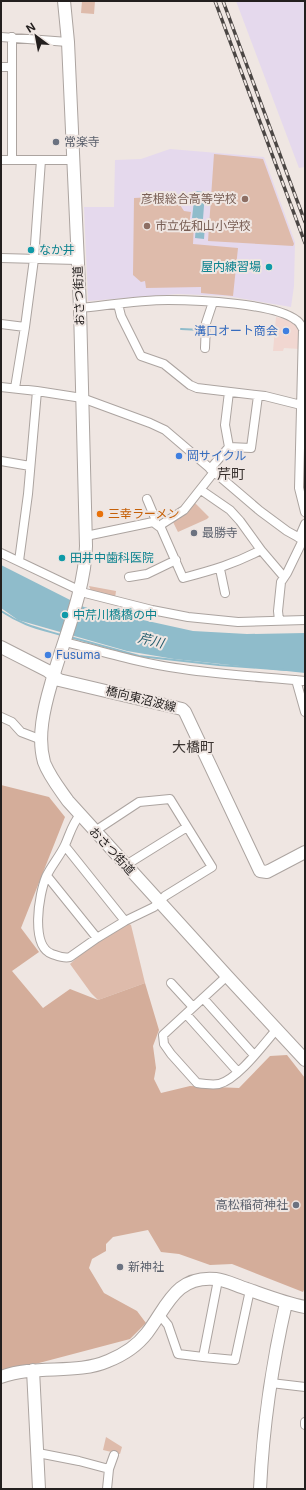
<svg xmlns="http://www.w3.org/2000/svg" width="306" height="1490" font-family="Inter,'Noto Sans JP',sans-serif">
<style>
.commercial{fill:#f1d7d1}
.education{fill:#e5d9ed}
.green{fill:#debbab}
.forest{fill:#d4ad9a}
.water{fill:#8fbccb}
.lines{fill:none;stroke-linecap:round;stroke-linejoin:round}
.stream{stroke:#8fbccb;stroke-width:2}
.street-casing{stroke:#aca4a0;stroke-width:10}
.secondary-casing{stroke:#aca4a0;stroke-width:14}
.street{stroke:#fff;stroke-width:8}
.secondary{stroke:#fff;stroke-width:12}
.rail-casing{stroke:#4b4644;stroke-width:3.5}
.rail{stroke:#efe6e2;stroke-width:2;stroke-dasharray:6;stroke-linecap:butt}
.worship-dot{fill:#6b7280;stroke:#efe6e2;stroke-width:1.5}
.education-dot{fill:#8d6e63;stroke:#efe6e2;stroke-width:1.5}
.culture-dot{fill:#0f9aa8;stroke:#efe6e2;stroke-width:1.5}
.shop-dot{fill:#3f7fe0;stroke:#efe6e2;stroke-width:1.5}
.food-dot{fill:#e8710a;stroke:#efe6e2;stroke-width:1.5}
.labels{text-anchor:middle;stroke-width:4;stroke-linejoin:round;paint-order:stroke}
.worship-label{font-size:12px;fill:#5b616d;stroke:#efe6e2;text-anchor:start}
.education-label{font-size:12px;fill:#785e54;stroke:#efe6e2;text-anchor:end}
.culture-label{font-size:12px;fill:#0d838f;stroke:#efe6e2;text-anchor:start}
.street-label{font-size:12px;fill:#231f1e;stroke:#efe6e2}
.shop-label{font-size:12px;fill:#366cbe;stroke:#efe6e2;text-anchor:start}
.food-label{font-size:12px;fill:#c56008;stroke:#efe6e2;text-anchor:start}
.water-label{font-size:13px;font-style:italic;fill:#1e596a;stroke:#efe6e2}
.quarter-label{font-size:14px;fill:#3a3330;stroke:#efe6e2}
</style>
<rect width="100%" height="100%" fill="#efe6e2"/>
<!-- commercial -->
<path class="commercial" d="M276,317l11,2 6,4 4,4 3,7v15l-16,-1 -1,3h-10z"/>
<!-- education -->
<path class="education" d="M236,1h69v166l-6,1z
M170,149l94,8 31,85 -1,44 -3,21 -64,-11 -49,-2 -90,7 -4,-94h30l1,-47 26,-1z"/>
<!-- green -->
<path class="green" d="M82,1h13l-1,13 -13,-1z
M214,154l49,5 31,85 -1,2 -85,-5z
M174,196l10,15 7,1 -2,12h5l-1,20 45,4 -5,48 -32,-3v-6l-55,1 -1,-7 -4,1 -8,-7 1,-77z
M194,502l15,15 -2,2 -29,13 -6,-12z
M89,586l27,5 -1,7 -24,-7z
M127,923l4,2 14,58 -47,17 -7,-7 -21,-29 27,-24z
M106,1437l16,10 -2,7 -17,-4z"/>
<!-- forest -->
<path class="forest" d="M1,785l48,12 16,20 -44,111 18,24 -27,19 31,37 27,-19 28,11 47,-17 14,47 -6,16 3,22 -2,11 7,14 29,-7 49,2 31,-32 17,-1 18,23v210l-2,4 -71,-28 -22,1 -31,-11 -18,-2 -13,-22 -35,7 -7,7v7l-14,8 -3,9 15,25 33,18 9,12 -16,16 -129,34z"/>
<!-- water -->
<path class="water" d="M195,191l10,1 -2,27 -11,-1z
M196,224l9,1 -1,14 -9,-1z
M1,565l83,42 109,24 54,3 58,-1v40l-131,-14 -47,-8 -109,-31 -17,-12z"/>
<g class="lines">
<!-- stream -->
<path class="stream" d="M181,329l21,1
M1,611c21,14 36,17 60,24
M70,637l69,19 80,9 67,5"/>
<defs>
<path id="street" d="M1,37l67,5
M1,67h11
M12,159v-122
M1,160h72
M1,258l76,2
M118,304l3,12 20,40 23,8 26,21 7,3 68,8 36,9
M80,308c29,-3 59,-8 88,-8 29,0 106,3 128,20 4,2 5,6 7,9l-4,159 6,24
M1,324l24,3 9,-68 7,-99
M205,348l1,-25 7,-21
M1,387l36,4 45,7 68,25 15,7 95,81 27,20 18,10
M15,388l10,-61
M229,447l22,1 7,-52
M1,461l29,5
M210,469l19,-22 -4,-22 4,-33
M201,490l29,20 10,11 21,29 23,27
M147,499l8,19v4
M159,526l25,-16 30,-38
M86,536l67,-14 8,6 22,50c30,-8 51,-14 78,-28
M299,538l6,-14
M1,553l84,40 67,17 36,7 50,5 67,-2
M19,561l9,-67 9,-103
M220,569l5,24
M129,577l18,-3 29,-14
M279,620l-1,-9 3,-29 6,-9 16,-33
M69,643c38,10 75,21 114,26 40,6 81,8 122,12
M296,680l9,32
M1,717l11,5 9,10 21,8
M80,815c-8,9 -10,19 -15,30 -5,11 -14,21 -19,32 -7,17 -16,69 6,77 6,2 12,5 18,3l27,-19 28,-17 29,-14 11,-11 47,-29 -42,-68 -31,3 -44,29
M65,846l60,75
M126,865l61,-38
M47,876l50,62
M227,976l-64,59 1,9 7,10 26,29c7,1 16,2 22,1 19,-5 44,-39 57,-54
M171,983l22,24
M203,998l51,57
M186,1014l52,58
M159,1314l9,11 10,29 25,3 15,-77
M203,1357l32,3 15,-70
M271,1383l34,4
M305,1425v-3
M38,1453l41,8 30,8
M107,1489l2,-20 5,-14"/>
<path id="secondary" d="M64,1l4,41 12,266 6,238c-1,45 -23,95 -35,138 -7,24 -14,53 -7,78 5,14 15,26 24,39l159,175 78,84
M1,647l47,24 11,9 123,29 3,3 75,159 7,1 38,-20
M33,1370l6,119
M1,1377c35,-13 75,-2 107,-16 15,-6 29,-15 39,-28 20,-26 28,-58 69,-54 10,1 21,7 31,10 20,7 38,14 58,18
M260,1489c3,-63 12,-125 26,-186"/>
</defs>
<!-- street casing -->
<use href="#street" class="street-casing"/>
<!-- secondary casing -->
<use href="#secondary" class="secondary-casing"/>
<!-- street -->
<use href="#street" class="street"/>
<!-- secondary -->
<use href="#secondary" class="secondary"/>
<defs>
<path id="rail" d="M215,1l90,242
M223,1l82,221"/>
</defs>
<!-- rail casing -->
<use href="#rail" class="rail-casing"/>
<!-- rail -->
<use href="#rail" class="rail"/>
</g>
<!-- markers -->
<g class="worship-dot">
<circle cx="56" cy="142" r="4"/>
<circle cx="194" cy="533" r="4"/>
<circle cx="296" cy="1205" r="4"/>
<circle cx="120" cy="1267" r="4"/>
</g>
<g class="education-dot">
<circle cx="245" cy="199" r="4"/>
<circle cx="147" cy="226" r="4"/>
</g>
<g class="culture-dot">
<circle cx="31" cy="250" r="4"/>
<circle cx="269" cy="267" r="4"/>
<circle cx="62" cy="558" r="4"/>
<circle cx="65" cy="615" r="4"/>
</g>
<g class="shop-dot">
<circle cx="286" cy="331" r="4"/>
<circle cx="179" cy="456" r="4"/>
<circle cx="48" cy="655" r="4"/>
</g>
<circle class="food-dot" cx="100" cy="514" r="4"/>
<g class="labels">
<!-- worship labels -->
<g class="worship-label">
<text x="64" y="146">常楽寺</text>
<text x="202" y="537">最勝寺</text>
<text x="288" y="1209" text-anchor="end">高松稲荷神社</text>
<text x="128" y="1271">新神社</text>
</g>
<!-- education labels -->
<g class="education-label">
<text x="237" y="203">彦根総合高等学校</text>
<text x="155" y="230" text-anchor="start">市立佐和山小学校</text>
</g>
<!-- culture labels -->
<g class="culture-label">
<text x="39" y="254">なか井</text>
<text x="261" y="271" text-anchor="end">屋内練習場</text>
<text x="70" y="562">田井中歯科医院</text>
<text x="73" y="619">中芹川橋橋の中</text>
</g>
<!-- street labels -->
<g class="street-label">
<text transform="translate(79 296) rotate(-92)" y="4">おさつ街道</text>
<text transform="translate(141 699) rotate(14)" y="4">橋向東沼波線</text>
<text transform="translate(112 851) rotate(47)" y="4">おさつ街道</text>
</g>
<!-- shop labels -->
<g class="shop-label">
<text x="278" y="335" text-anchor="end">溝口オート商会</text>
<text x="187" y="460">岡サイクル</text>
<text x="56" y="659">Fusuma</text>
</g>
<!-- food labels -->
<g class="food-label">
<text x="108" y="518">三幸ラーメン</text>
</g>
<!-- water labels -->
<g class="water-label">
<text transform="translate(151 640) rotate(14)" y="5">芹川</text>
</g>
<!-- quarter labels -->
<g class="quarter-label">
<text x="231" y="479">芹町</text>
<text x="193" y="752">大橋町</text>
</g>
</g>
<!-- border -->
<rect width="306" height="1490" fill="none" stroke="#231f1e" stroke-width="4"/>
<!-- north arrow -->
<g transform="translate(36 36) rotate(328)" stroke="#efe6e2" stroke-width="3" paint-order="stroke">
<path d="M0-3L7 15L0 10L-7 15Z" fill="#231f1e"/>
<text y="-6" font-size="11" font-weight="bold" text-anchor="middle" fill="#231f1e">N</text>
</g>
</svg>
